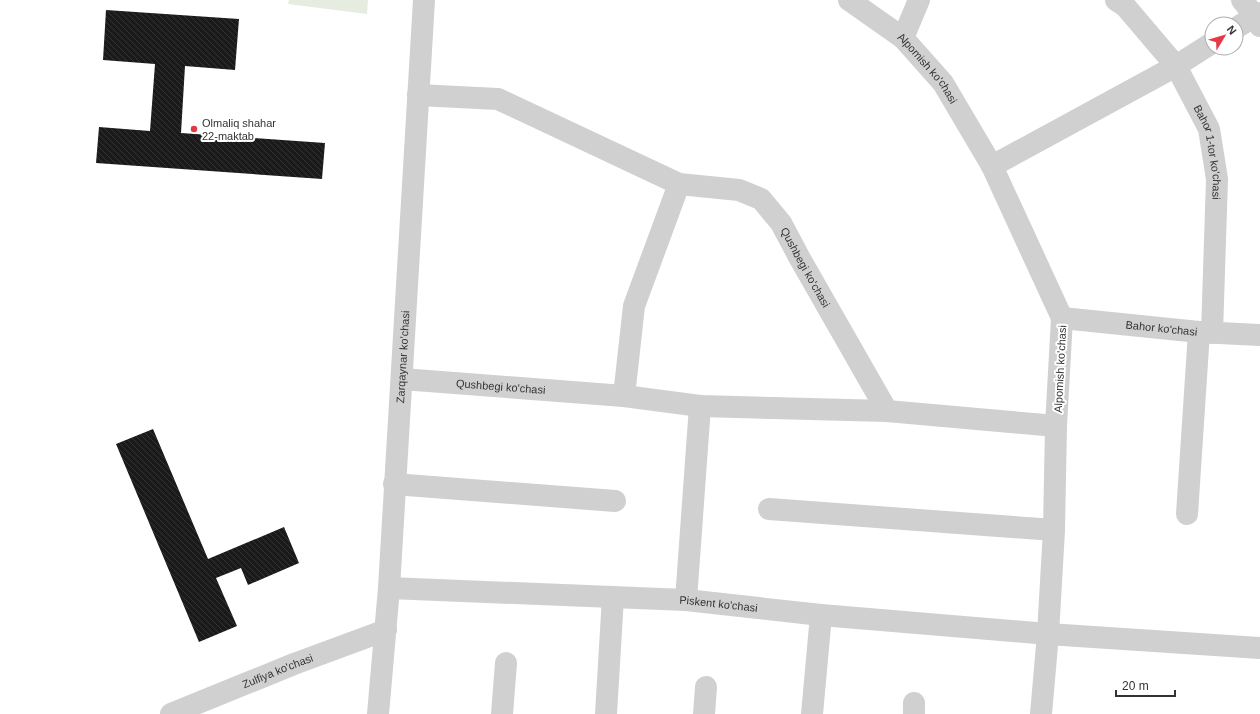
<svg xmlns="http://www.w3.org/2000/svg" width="1260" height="714" font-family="Helvetica,sans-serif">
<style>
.pitch{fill:#e6ecdf}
.building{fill:url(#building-back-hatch)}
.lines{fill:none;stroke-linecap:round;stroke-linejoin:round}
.minor{stroke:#d0d0d0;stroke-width:22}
.poi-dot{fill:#e63946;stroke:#fff;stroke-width:1.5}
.labels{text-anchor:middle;stroke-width:4;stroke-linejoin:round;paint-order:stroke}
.street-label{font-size:11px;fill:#333;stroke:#fff}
.poi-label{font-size:11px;fill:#333;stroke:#fff;text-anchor:start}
</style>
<defs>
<pattern id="building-back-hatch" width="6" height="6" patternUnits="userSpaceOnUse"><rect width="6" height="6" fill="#1a1a1a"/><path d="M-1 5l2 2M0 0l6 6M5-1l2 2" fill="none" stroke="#333"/></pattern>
</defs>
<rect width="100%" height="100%" fill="#fff"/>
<!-- pitch -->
<path class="pitch" d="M289,0h79l-1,14 -79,-10z"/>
<!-- building -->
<path class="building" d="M106,10l133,9 -4,51 -50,-4 -4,67 144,10 -3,36 -226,-16 3,-36 51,4 5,-67 -52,-4z
M153,429l55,130 76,-32 15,36 -51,22 -7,-17 -25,10 21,48 -38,16 -83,-198z"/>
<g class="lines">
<!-- minor -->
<g class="minor">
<path id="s1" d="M849,0l54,38 40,45 49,83 70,152 -6,108 -2,104 -6,104 -7,80"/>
<path id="s2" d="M1116,0l9,6 51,60 33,63 8,50 -5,154"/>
<path d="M1242,0l13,16 5,10"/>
<path d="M1236,28l24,-15"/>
<path d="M903,38l16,-38"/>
<path id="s3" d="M418,95l80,4 181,85 60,6 22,9 20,24 18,34 88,154"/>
<path d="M992,166l184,-100 36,-23"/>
<path id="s4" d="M1062,318l137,14 61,3"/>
<path id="s5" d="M402,379l222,17 76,10 187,5 169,15"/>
<path d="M624,396l10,-90 45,-122"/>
<path d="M394,484l221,17"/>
<path d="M769,509l285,21"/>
<path d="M1187,514l12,-182"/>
<path id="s6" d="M389,588l297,12 135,15 227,19 212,14"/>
<path d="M686,600l14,-194"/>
<path id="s7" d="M171,714l123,-50 92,-34"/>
<path id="s8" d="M378,714l11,-126 35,-588"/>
<path d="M502,714l4,-51"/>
<path d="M606,714l7,-117"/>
<path d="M704,714l2,-27"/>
<path d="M812,714l9,-99"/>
<path d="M914,714v-11"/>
</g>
</g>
<!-- markers -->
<circle class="poi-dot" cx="194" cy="129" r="4"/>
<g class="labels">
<!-- street labels -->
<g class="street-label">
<text dy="4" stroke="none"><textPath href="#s1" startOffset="105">Alpomish ko'chasi</textPath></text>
<text dy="4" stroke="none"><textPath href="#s2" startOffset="183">Bahor 1-tor ko'chasi</textPath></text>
<text dy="4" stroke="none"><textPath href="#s3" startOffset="446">Qushbegi ko'chasi</textPath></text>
<text dy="4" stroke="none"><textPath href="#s4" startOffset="100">Bahor ko'chasi</textPath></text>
<text dy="4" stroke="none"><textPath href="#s8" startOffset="358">Zarqaynar ko'chasi</textPath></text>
<text transform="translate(1060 369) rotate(-87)" y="4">Alpomish ko'chasi</text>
<text dy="4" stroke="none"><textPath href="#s5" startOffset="99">Qushbegi ko'chasi</textPath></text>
<text dy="4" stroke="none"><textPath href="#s6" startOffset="330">Piskent ko'chasi</textPath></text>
<text dy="4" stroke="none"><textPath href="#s7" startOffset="115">Zulfiya ko'chasi</textPath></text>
</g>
<!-- poi labels -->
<g class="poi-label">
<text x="202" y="127">Olmaliq shahar<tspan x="202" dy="13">22-maktab</tspan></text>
</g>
</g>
<!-- north arrow -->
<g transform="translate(1224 36) rotate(52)"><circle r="19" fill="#ffffff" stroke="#adadad"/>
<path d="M0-3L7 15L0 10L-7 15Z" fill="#e63946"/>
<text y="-6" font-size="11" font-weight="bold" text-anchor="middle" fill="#333333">N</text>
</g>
<!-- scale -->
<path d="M1116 690v6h59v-6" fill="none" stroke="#333333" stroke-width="2"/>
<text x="1122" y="690" font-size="12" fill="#333333" stroke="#ffffff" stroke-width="3" paint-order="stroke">20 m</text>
</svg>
